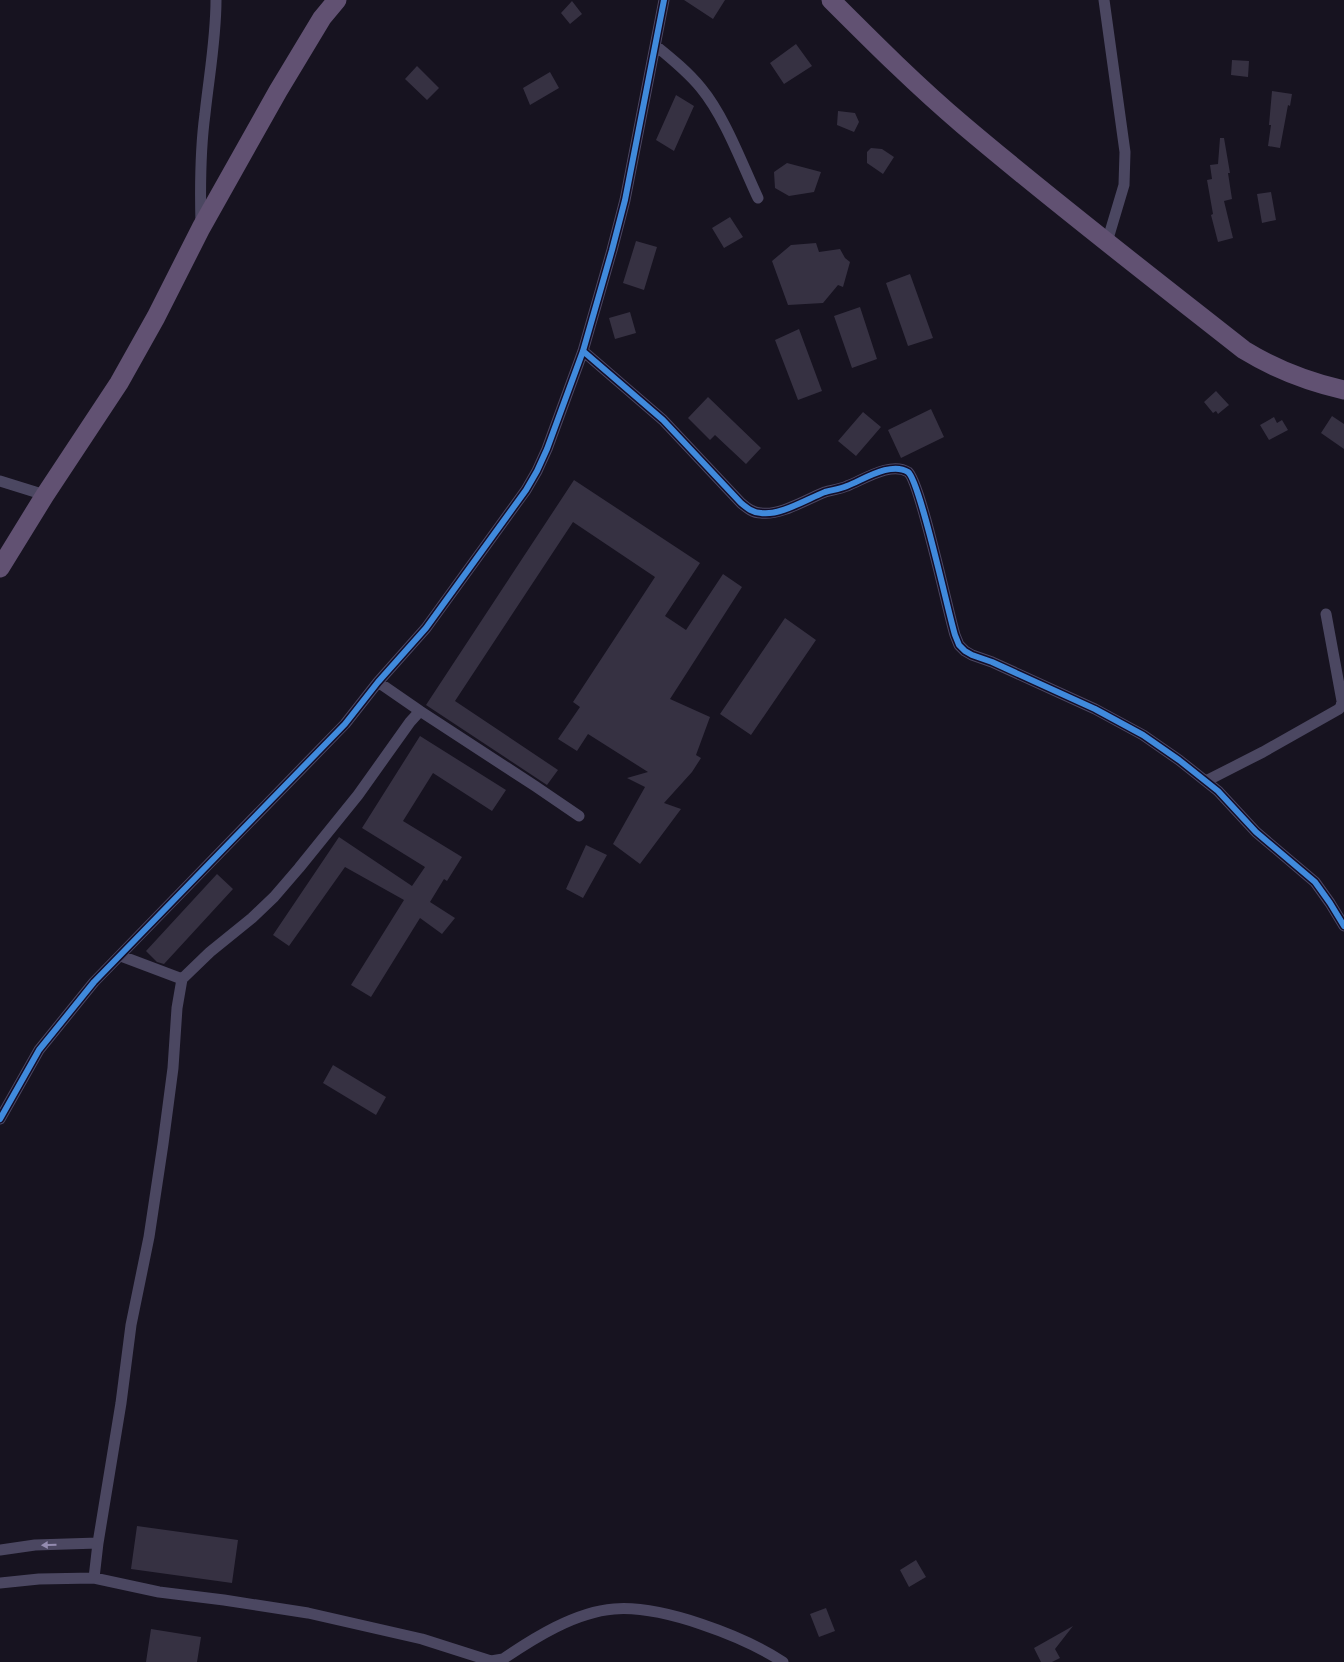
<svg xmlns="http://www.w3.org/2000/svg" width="1344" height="1662" font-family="Rubik,sans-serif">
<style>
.building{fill:#363142}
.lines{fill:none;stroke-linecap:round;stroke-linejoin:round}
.street{stroke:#4b4761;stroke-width:11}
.primary{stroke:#615172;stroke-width:19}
.cycleway-casing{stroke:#140d26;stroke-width:9}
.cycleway{stroke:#408adc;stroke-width:6}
.oneway{fill:#948cb0}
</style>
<rect width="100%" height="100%" fill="#171320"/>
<!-- building -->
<path class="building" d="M684,0h41l-12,19z
M572,1l10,13 -12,10 -9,-11z
M796,44l16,22 -28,18 -14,-21z
M1232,60l17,1 -1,16 -17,-2z
M417,66l22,22 -12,12 -22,-21z
M550,72l9,16 -29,17 -7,-17z
M1272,91l20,3 -2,12 -2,-1 -8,43 -12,-2 3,-21h-2z
M676,95l18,11 -20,45 -18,-11z
M838,111l17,2 4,9 -5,10 -17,-7z
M1220,138h4l6,35h-2l4,26 -8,2 9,37 -15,4 -7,-27 2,-1 -6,-34 5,-1 -2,-14 8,-1z
M871,148l11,1 12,8 -11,17 -16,-11v-11z
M787,163l34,9 -7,20 -25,4 -14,-8 -1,-16z
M1271,192l5,28 -14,3 -5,-29z
M730,217l13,20 -19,11 -12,-20z
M636,241l21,6 -13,43 -21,-7z
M816,243l3,9 21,-3 5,9 5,4 -7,25 -5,-2 -15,18 -35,2 -16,-44 19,-16z
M910,274l23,64 -25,8 -22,-63z
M860,307l17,52 -25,9 -18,-52z
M630,312l6,21 -21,6 -6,-21z
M799,329l23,62 -24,9 -23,-60z
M1216,391l13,14 -11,9 -2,-3 -3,2 -9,-11z
M708,397l53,51 -15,16 -31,-29 -5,5 -22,-22z
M931,409l13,28 -43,21 -13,-28z
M863,412l18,15 -25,29 -18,-15z
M1332,416l12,8v25l-23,-16z
M1274,417l3,6 5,-3 6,10 -19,10 -9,-15z
M574,480l126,83 -35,53 21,14 37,-56 19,13 -72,112 40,18 -14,38 5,3 -9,14 -28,31 17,6 -41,55 -27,-20 32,-57 -18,-9 21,-6 -60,-38 -11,17 -19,-12 22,-32 -7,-5 82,-125 -82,-55 -118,179 103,69 -11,15 -121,-80z
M785,618l31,22 -65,95 -31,-21z
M420,736l86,54 -14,21 -59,-38 -30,48 59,36 -15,24 -3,-2 -14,23 25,16 -13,16 -22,-16 -49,79 -20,-12 53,-85 -59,-33 -56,79 -16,-11 66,-98 73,49 13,-19 -63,-39z
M586,845l21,10 -24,43 -17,-9z
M217,874l16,15 -69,75 -7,-2 -11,-11z
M333,1065l53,32 -10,18 -53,-32z
M137,1526l101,14 -6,43 -101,-14z
M916,1560l10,17 -17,10 -9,-17z
M826,1608l9,23 -16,6 -9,-23z
M1073,1626l-18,23 5,9 -8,4h-11l-7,-14z
M151,1629l50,8 -4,25h-51z"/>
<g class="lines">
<!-- street -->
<path class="street" d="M1104,0l21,152 -1,33 -17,57
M656,46c16,13 32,26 45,42 24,29 41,76 57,110
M201,225c-1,-37 -1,-74 4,-111 4,-38 11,-75 11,-114
M583,351l80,69 78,83c6,5 12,10 20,10 19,3 46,-14 64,-21 7,-2 15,-3 22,-6 16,-6 44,-25 61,-14 12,9 40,140 47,163l4,10 6,6 7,4 20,7 103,47 48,26 36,25 39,31 38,41 59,50 15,21 14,23
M0,481l45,14
M378,682l42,29 115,75 44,30
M1206,781l57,-29 76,-43 2,-3 1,-5 -16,-87
M121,956l61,23
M0,1119l39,-69 55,-68 251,-258 33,-42 48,-54 100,-138 11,-19 10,-22 36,-98 29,-101 13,-50 39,-200
M0,1550l35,-5 63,-2
M94,1578l4,-35 23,-140 10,-78 18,-88 14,-93 10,-76 4,-60 5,-29 28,-27 42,-34 22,-21 25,-29 59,-73 52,-73 10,-11
M0,1583l39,-4 55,-1 65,14 65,8 84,13 114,26 69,22 12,-2c31,-21 72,-47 111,-50 48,-4 129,27 169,53"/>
<!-- primary -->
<path class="primary" d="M831,0c43,43 86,86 132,125 92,78 187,151 281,225 31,19 65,32 100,40
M0,568l45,-73 74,-112 37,-66 45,-89 77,-137 44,-73 15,-18"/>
<defs>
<path id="cycleway" d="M583,351l80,69 78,83c6,5 12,10 20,10 19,3 46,-14 64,-21 7,-2 15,-3 22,-6 16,-6 44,-25 61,-14 12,9 40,140 47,163l4,10 6,6 7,4 20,7 103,47 48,26 36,25 39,31 38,41 59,50 15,21 14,23
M0,1119l39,-69 55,-68 251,-258 33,-42 48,-54 100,-138 11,-19 10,-22 36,-98 29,-101 13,-50 39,-200"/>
</defs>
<!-- cycleway casing -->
<use href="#cycleway" class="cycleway-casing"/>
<!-- cycleway -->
<use href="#cycleway" class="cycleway"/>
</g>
<!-- one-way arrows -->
<defs><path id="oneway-solid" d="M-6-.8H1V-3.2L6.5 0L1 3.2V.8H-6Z" transform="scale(1.25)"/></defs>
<use class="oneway" href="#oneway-solid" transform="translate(49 1545) rotate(178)"/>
</svg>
